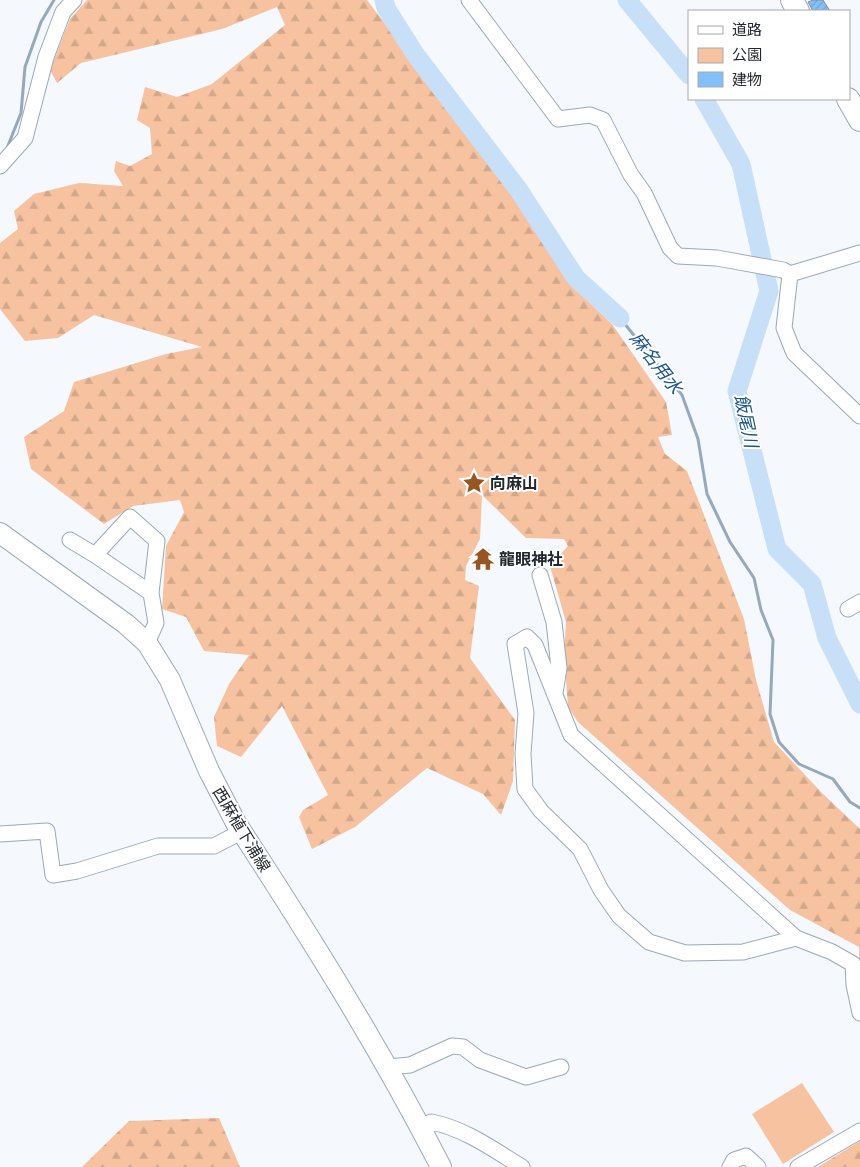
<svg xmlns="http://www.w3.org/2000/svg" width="860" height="1167" font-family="'Public Sans','Noto Sans JP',sans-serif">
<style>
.forest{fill:url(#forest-firs)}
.green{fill:#f6c29f}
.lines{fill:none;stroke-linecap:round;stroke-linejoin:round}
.stream{stroke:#96a8bb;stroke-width:3}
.river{stroke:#c8dff8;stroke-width:19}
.building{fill:url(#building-hatch);stroke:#808e9d}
.minor-casing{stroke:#9aa9b9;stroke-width:17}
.major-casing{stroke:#9aa9b9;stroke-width:22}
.highway-casing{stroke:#9aa9b9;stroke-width:24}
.minor{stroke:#fff;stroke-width:15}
.major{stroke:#fff;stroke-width:20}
.highway{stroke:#fff;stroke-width:22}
.labels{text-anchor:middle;stroke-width:4;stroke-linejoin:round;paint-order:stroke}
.poi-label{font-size:16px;font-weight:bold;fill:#22282e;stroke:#fff;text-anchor:start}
.street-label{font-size:16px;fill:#22282e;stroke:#fff}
.water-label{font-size:18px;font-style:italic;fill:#1a558c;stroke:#fff}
</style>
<defs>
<pattern id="forest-firs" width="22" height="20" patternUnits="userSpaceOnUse" patternTransform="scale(1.25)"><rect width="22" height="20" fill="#f6c29f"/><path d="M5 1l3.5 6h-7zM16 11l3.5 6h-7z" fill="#d3a789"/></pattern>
<pattern id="building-hatch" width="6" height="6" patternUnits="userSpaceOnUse" patternTransform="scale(1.25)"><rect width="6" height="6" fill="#85bffb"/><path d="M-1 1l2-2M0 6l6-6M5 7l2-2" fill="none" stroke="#73a4d7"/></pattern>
</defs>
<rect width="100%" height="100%" fill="#f5f8fc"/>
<!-- forest -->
<path class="forest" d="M87,0h280l137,181 70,107 38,36 54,78 6,33 -14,2 7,17 22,17 57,148 12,61 18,62 48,51 38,36v135l-1,-17 -69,-37 -212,-188 -10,-15 -4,-52 2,-33 -16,-56 18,-20 -4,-7 -38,-1 -44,-43 -2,44 -14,27 -1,14 14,6 -9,72 45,62 -2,61 -12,34 -18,-21 -56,-26 -72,59 -43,22 -13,-32 4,-7 25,-15 -46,-89 -41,51 -24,-11 -3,-29 15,-33 20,-29 -45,-4 -18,-34 -24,-8 4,-63 18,-34 -4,-12 -47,6 -29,18 -73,-55 -7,-32 40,-26 10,-29 92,-28 36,-7 -108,-32 -36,23 -33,3 -25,-32v-66l18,-14 -4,-18 20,-17 45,-11 44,3 -9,-15 2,-10 14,5 22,-12 -2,-26 -13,-8 8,-33 32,10 35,-13 73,-59 -8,-18 -55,22 -141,34 -24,20 -7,-13 20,-51z
M219,1118l21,49h-158l47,-46z
M860,1141v26h-42z"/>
<!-- green -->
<path class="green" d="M802,1083l32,49 -51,32 -31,-50z"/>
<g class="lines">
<!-- stream -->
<path class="stream" d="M7,148l14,-35 4,-46 16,-45 13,-22
M620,318l62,77 16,44 9,55 23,48 24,36 7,32 12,30 -3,74 9,28 20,22 34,15 17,23 10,6"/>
<!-- river -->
<path class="river" d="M384,0l2,8 29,46 103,135 58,89 44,40
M627,0l62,75
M704,99l37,65 28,127 -32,100 40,158 35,35 15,54 33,66"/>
</g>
<!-- building -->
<path class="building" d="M813,0h10l7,11h-17l-5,-9z
M489,550l3,15 -12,2 -2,-15z"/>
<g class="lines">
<defs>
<path id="minor" d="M469,0l89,119 32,-4 13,5 28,55 13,18 26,55 8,8 39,2 66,12 7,4 70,-21
M0,166l25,-28 21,-81 17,-45 11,-12
M790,274l-6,54 10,25 66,63
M70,540l25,15
M540,575l14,47 5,46 -4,25
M848,609l12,-7
M147,643l9,-20 -5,-30 6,-52 -27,-24 -35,38 56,38
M0,834l47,-3 6,44 24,-4 81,-25h56l27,-14
M796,938l-225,-203 -36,-90 -8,-8 -12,7 11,69 -3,41 2,35 16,22 39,38 21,41 18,26 30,26 36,11 58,-1 53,-14 36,14 21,12 1,21 6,28
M388,1067l22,-2 42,-19 11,1 17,13 46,17 35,-10
M421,1128l10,-6c33,6 63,28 91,45
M730,1167l4,-7 12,-4 12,11
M798,1167l62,-36"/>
<path id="major" d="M0,533l126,91 21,19 23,37 39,91 27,52c73,112 144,225 205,344"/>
<path id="highway" d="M792,0l6,11
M848,99l12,21"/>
</defs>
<!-- minor casing -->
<use href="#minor" class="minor-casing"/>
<!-- major casing -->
<use href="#major" class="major-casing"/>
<!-- highway casing -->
<use href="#highway" class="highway-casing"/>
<!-- minor -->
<use href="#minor" class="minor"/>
<!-- major -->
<use href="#major" class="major"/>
<!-- highway -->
<use href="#highway" class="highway"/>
</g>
<!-- icons -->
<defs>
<symbol id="sight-bare" viewBox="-9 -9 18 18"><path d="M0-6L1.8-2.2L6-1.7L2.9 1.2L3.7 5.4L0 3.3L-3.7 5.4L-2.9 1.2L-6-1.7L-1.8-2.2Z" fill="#965522" stroke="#fff" stroke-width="2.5" paint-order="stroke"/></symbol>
<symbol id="temple-bare" viewBox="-9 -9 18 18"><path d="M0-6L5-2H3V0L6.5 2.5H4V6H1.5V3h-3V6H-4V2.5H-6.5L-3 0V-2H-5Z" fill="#965522" stroke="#fff" stroke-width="2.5" paint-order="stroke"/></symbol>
</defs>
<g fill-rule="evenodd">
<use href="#sight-bare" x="458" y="467" width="32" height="32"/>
<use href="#temple-bare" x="467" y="543" width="32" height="32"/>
</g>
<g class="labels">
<!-- poi labels -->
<g class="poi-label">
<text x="490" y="489">向麻山</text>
<text x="499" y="565">龍眼神社</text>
</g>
<!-- street labels -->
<g class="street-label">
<text transform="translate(242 829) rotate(59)" y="6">西麻植下浦線</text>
</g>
<!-- water labels -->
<g class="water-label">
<text transform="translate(656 363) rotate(52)" y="6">麻名用水</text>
<text transform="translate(746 421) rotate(78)" y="6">飯尾川</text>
</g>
</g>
<!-- legend -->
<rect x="688" y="10" width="162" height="90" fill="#ffffff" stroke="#a7a9ab"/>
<rect x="698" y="26" width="25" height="8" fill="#ffffff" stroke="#a7a9ab"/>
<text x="732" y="35" font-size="15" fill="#22282e">道路</text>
<rect x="698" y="48" width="25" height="15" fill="#f6c29f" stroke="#a7a9ab"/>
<text x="732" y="60" font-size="15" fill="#22282e">公園</text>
<rect x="698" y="72" width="25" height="15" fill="#85bffb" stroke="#a7a9ab"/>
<text x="732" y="85" font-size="15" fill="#22282e">建物</text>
</svg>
